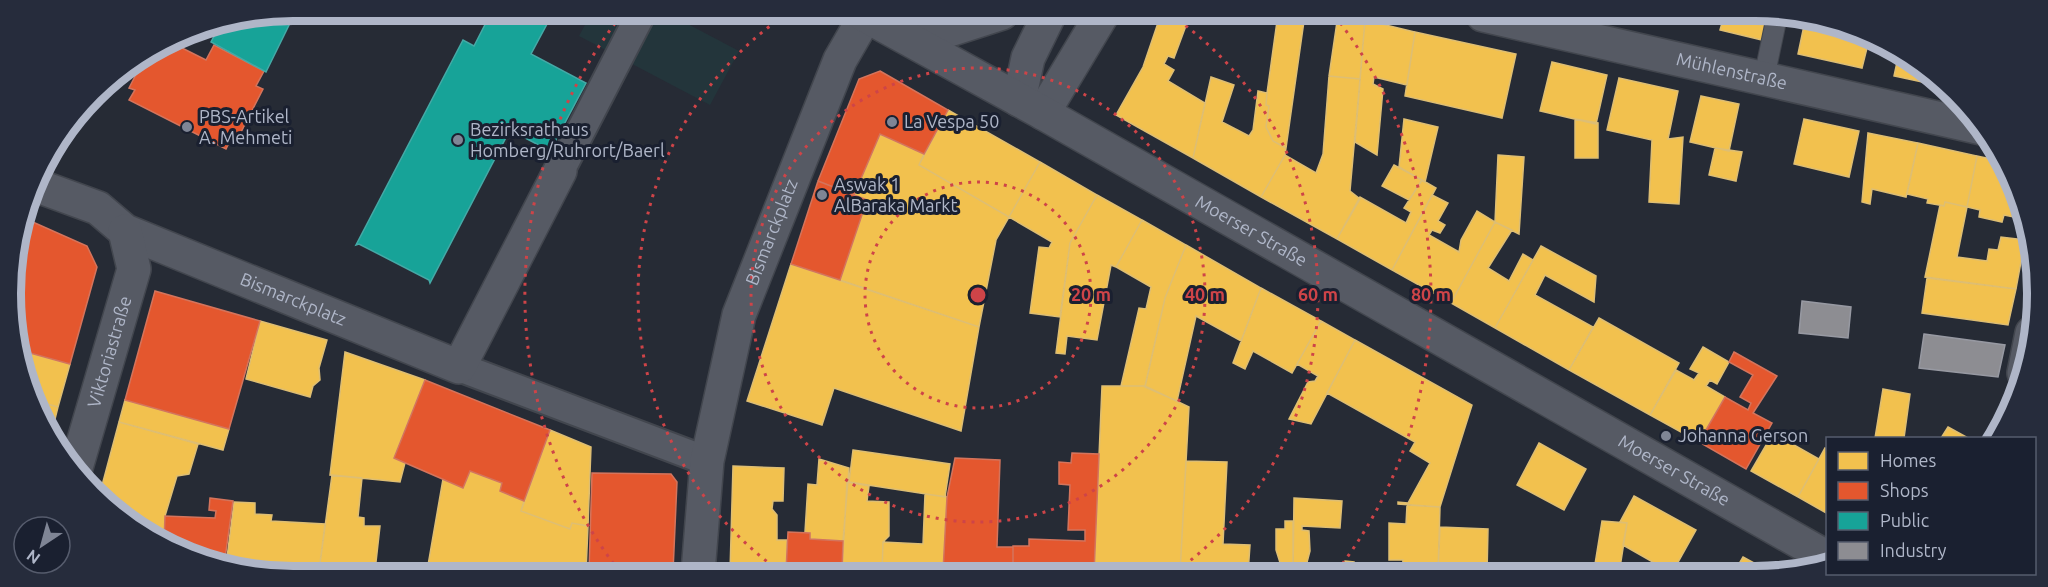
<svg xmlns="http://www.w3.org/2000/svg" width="2048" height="587" font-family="Ubuntu,sans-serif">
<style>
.green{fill:#23353b}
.homes{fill:#f2c14e;stroke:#debe73;stroke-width:1.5}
.shops{fill:#e4572e;stroke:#d4745c;stroke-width:1.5}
.public{fill:#17a398;stroke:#45a9a6;stroke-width:1.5}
.industry{fill:#8d8d92;stroke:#9799a2;stroke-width:1.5}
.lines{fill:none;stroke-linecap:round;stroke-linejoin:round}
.service-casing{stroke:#42464e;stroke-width:22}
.pedestrian-casing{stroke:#42464e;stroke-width:32}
.minor-casing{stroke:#42464e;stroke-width:36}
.tertiary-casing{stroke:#42464e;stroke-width:36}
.service{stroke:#565a64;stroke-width:20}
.pedestrian{stroke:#565a64;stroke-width:28}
.minor{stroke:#565a64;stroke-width:33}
.tertiary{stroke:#565a64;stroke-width:33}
.ring{fill:none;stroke:#ce4448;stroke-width:3;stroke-dasharray:3 6}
.poi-dot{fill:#7f8595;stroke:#1a2030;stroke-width:2}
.labels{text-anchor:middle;stroke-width:6;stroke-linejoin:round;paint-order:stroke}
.street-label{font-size:18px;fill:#afb6c8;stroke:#1a2030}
.poi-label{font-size:18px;fill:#afb6c8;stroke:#1a2030;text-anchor:start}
.rim{fill:none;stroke:#afb6c8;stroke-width:8}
.centre{fill:#ce4448;stroke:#1a2030;stroke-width:3}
.ring-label{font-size:18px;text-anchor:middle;font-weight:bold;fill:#ce4448;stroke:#1a2030;stroke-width:6;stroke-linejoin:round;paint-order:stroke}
</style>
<rect width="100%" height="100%" fill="#262b35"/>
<!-- green -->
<path class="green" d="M592,12h73l74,39 -29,54 -131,-69z"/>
<!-- homes -->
<path class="homes" d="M1161,14l26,9 -13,35 -6,-2 -4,8 10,6 -6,11 37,22 -12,55 -77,-43 27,-48z
M1278,14h27l-19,134 -13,-7 -7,-14 3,-21 -3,-1 1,-12z
M1338,15l27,5 -5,59 -31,-3z
M1724,16h44l-6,24 -42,-10z
M1806,16l63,24 -7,28 -64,-14z
M1365,20l50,12 -8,53 -33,-8 -1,7 10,5 -6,66 -22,-13z
M1415,32l101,22 -14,64 -97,-22z
M1899,53l12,5 22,21 -1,5 -38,-8z
M1552,62l55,13 -11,49 -56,-13z
M1329,76l31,3 -10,112 10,8 -23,40 -76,-42 24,-42 31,18 7,-19z
M1211,77l23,8 -12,37 27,14 4,-6 5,-39 9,2 -1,12 3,1 -3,21 7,14 13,7 -1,7 -24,42 -68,-39z
M1619,78l59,13 -10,48 15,-2 -4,67 -30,-2 3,-62 -45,-10z
M1701,96l38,8 -10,47 -39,-9z
M948,110l92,52 -31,55 -90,-52z
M1404,119l34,8 -13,55 -26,-15z
M1575,119l23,4v35h-23z
M1804,119l55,12 -10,46 -55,-13z
M1868,133l50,10 -12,54 -34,-8 -2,15 -8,-2z
M880,134l44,20 -5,11 90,52 -13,23 -17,87 -139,-47 27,-80 -13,-5z
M1918,143l59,13 -10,51 -22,-5 -1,4 -17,-3 1,-4 -21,-5z
M1715,148l27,4 -6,29 -27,-6z
M1498,155l26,2 -5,77 -24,-12z
M1977,156l23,5 24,58 -20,-4 -2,7 -23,-5 1,-7 -13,-3z
M1040,162l57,33 -27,48 -10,74 -30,-4 9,-66 10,1 3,-6 -43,-25z
M1394,165l28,15 -13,20 -27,-14z
M1422,180l14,8 -44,82 -55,-31 23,-42 46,26 5,-11 -7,-4z
M1097,195l45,25 -26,47 -5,-2 -14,75 -30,-4 -2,18 -9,-1 14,-110z
M1432,195l16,8 -10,18 7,4 -5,8 -8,-3 -3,5 30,17 2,-12 16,-29 18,11 -44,81 -59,-33z
M1945,202l22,5 -10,50 30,4 2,-12 9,1 3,-13 24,3 -9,49 -91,-12 15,-72 4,1z
M1142,220l44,25 -21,53 -20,88h-24l18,-78 7,1 5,-22 -35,-20z
M1495,222l17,8 -24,38 21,13 14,-27 10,6 -38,68 -44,-25z
M1186,245l75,43 -20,53 -45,-25 -19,85 -32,-14 20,-89z
M1541,246l55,30 -2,26 -49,-27 -10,20 58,32 -24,43 -74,-42z
M791,264l188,63 -18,104 -127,-43 -12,37 -75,-24z
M1927,278l89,11 -8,36 -86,-12z
M1261,288l60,33 -29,52 -39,-22 -8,18 -12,-6z
M1599,318l80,45 -29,52 -81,-45z
M260,321l67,19 -8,28 1,12 -7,6 -3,11 -64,-18z
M1321,321l34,19 -44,84 -22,-5 19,-37 7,-1 3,-5 -21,-12z
M1355,340l117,65 -32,102 -42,-3v-2l10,1 22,-40 -20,-12 5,-9 -88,-49z
M1703,347l26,15 -12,22 -7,-4 -4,6 19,11 -26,45 -49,-27 26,-45 18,10 5,-7 -9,-4z
M22,351l48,13 -12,43 -21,-6 -17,-34z
M345,352l80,28 -31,78 11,5 -5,19 -70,-7z
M1102,386h43l44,21 -9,166h-86z
M1883,389l27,5 -6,44h-29z
M125,400l104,29 -6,21 -104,-28z
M37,401l21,6 -6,24z
M119,422l79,22 -9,30 -12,2 -12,40 -1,27 -12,-5 -52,-45z
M1948,427l20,11h-27z
M550,430l41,17 -3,79 -16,-3 -2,6 -49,-18z
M1773,433l46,26 -21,38 -47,-26z
M1539,443l47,26 -22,41 -47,-25z
M1825,448l3,1v65l-30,-17z
M853,450l97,14 -5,33 -96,-15z
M819,459l30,9 -6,73 -33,-2v-6l-5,-1 3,-48 9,1z
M1186,461l41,1 -4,82 27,1 -2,28h-68z
M733,466l51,2 -1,33h-10l-1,8 5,6v25h10l-1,32h-56z
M470,471l32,12 -2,8 24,10 -3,10 49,18 2,-6 16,3 -2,46 -159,-1 16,-92 20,9z
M332,475l30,3 -4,39 6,1v8h16l-5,45h-56z
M847,482l22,4 -2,15 22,1v34l-6,6 -1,30h-40z
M925,494l22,3 -4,75h-61l1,-30 40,2z
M1634,496l62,34 -24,43 -49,-28 4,-22 -7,-1z
M1294,498l48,3 -2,27 -38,-2v4l7,1 1,20 -5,19 31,3h-43z
M234,502l21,1v11l17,1 -1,6 54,3 -6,47h-80l-13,-5z
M1407,505l33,2 -2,66h-36l1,-13h-14v-37l17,1z
M1285,521h8v52h-37l1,-5 25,1 -6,-19v-21h9z
M1602,521l25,2 -8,51h-79l-1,-5 63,3 1,-7 -8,-1z
M1440,527l48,2 -1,45 -49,-1z
M1743,557l31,17h-41z
M1345,561l9,1v10l26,1h-44l8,-1z
M1487,567l52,2 1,5h-53z"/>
<!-- shops -->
<path class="shops" d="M170,42l36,18 8,-15 50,26 -8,15 7,3 -27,53 -5,-3 -5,10 -97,-49 6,-10 -6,-2 16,-31z
M880,71l68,39 -24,44 -44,-20 -26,61 -36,-14 41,-102z
M818,181l49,19 -27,80 -49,-16z
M26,219l61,27 10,21 -27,97 -51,-14 -8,-75z
M155,291l105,30 -31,108 -104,-29z
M1734,352l43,24 -24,37 19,10 -26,46 -47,-27 26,-45 23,13 3,-7 -11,-6 13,-22 -24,-13z
M425,380l125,50 -26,71 -24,-10 2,-8 -32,-12 -7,17 -69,-30z
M1072,453l27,1 -5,119h-81v-27h16v-7l56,2v-11h-17l2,-45 -11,-1v-22l12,1z
M955,458l45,2 -3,87h16v26l-70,-1 4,-75z
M592,473l79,1 6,8 -4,90h-84z
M210,498l23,3 -9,65 -60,-23 1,-27 50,2 1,-7 -7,-1z
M788,532l22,1v6l33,2 -1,31h-56z
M1656,564l16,9 2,1h-23z"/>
<!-- public -->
<path class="public" d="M296,11l-30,61 -55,-30 9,-17z
M492,11h62l-23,43 55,29 -36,68 -40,-21 -80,153 -1,-3 -70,-36 -3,1 107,-205 11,6z"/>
<!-- industry -->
<path class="industry" d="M1885,47l14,6 -1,6 -15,-3z
M1802,301l49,6 -3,31 -49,-5z
M1924,334l81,11 -7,32 -79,-9z"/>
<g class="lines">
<defs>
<path id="service" d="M1764,78l13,-62"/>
<path id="pedestrian" d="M560,171l82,-159
M459,367l248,94"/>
<g id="minor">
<path id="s1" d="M1483,15l498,113"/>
<path d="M915,41l87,-28"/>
<path d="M1019,100l9,-42 22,-45"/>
<path d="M1043,113l60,-100"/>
<path id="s2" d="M35,185l63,23 27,23 334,136 101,-196"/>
<path d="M2024,373l8,-40"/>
<path id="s3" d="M75,471l59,-202 -9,-38"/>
<path id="s4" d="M698,572l9,-111 32,-146 101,-255 26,-45"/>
</g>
<g id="tertiary">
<path id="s5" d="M861,13l182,100 785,445"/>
</g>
</defs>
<!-- service casing -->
<use href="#service" class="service-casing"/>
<!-- pedestrian casing -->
<use href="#pedestrian" class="pedestrian-casing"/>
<!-- minor casing -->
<use href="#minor" class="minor-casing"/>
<!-- tertiary casing -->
<use href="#tertiary" class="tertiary-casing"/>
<!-- service -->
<use href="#service" class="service"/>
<!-- pedestrian -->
<use href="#pedestrian" class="pedestrian"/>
<!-- minor -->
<use href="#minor" class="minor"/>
<!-- tertiary -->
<use href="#tertiary" class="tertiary"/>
</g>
<!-- distance rings -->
<g class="ring">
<circle cx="978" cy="295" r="113"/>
<circle cx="978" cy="295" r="227"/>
<path d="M781 572A340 340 0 0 1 788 13M1171 15A340 340 0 0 1 1175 572"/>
<path d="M619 571A453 453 0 0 1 623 13M1335 16A453 453 0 0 1 1337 571"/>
</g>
<!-- markers -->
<g class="poi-dot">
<circle cx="892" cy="122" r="6"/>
<circle cx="187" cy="127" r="6"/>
<circle cx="458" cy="140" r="6"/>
<circle cx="822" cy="195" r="6"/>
<circle cx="1666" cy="436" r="6"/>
</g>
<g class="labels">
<!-- street labels -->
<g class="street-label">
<text dy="6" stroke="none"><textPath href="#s1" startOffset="255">Mühlenstraße</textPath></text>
<text dy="6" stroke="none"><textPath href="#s5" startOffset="447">Moerser Straße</textPath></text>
<text dy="6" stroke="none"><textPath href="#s4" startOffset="350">Bismarckplatz</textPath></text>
<text dy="6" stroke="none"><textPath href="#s2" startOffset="284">Bismarckplatz</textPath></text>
<text dy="6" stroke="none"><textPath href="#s3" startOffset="124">Viktoriastraße</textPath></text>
<text dy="6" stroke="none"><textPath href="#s5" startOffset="933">Moerser Straße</textPath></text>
</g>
<!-- poi labels -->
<g class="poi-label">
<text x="199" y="123">PBS-Artikel<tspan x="199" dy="21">A. Mehmeti</tspan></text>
<text x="904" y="128">La Vespa 50</text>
<text x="470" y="136">Bezirksrathaus<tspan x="470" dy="21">Homberg/Ruhrort/Baerl</tspan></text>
<text x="834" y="191">Aswak 1<tspan x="834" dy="21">AlBaraka Markt</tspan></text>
<text x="1678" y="442">Johanna Gerson</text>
</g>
</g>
<!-- crop -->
<path d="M0 0H2048V587H0ZM293 21H1755A272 272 0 0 1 2027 293V294A272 272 0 0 1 1755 566H293A272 272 0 0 1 21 294V293A272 272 0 0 1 293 21Z" fill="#262c3c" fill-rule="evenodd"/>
<path class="rim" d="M293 21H1755A272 272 0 0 1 2027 293V294A272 272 0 0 1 1755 566H293A272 272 0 0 1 21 294V293A272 272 0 0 1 293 21Z"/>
<circle cx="978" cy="295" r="9" class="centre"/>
<g class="ring-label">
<text x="1091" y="301">20 m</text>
<text x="1205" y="301">40 m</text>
<text x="1318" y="301">60 m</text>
<text x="1431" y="301">80 m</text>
</g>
<!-- legend -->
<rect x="1826" y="437" width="210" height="138" fill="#1a2030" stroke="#565c6d" stroke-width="1.5"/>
<rect x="1838" y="452" width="30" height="18" fill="#f2c14e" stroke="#565c6d" stroke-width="1.5"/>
<text x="1880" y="467" font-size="18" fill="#afb6c8">Homes</text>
<rect x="1838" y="482" width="30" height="18" fill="#e4572e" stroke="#565c6d" stroke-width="1.5"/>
<text x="1880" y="497" font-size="18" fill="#afb6c8">Shops</text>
<rect x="1838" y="512" width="30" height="18" fill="#17a398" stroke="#565c6d" stroke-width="1.5"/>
<text x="1880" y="527" font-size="18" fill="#afb6c8">Public</text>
<rect x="1838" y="542" width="30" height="18" fill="#8d8d92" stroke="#565c6d" stroke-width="1.5"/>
<text x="1880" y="557" font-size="18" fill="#afb6c8">Industry</text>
<!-- north arrow -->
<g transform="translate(42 545) rotate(216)"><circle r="28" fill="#1a2030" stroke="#565c6d" stroke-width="1.5"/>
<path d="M0-4.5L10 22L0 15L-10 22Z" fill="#7f8595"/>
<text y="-9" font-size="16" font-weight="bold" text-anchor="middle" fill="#afb6c8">N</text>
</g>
</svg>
